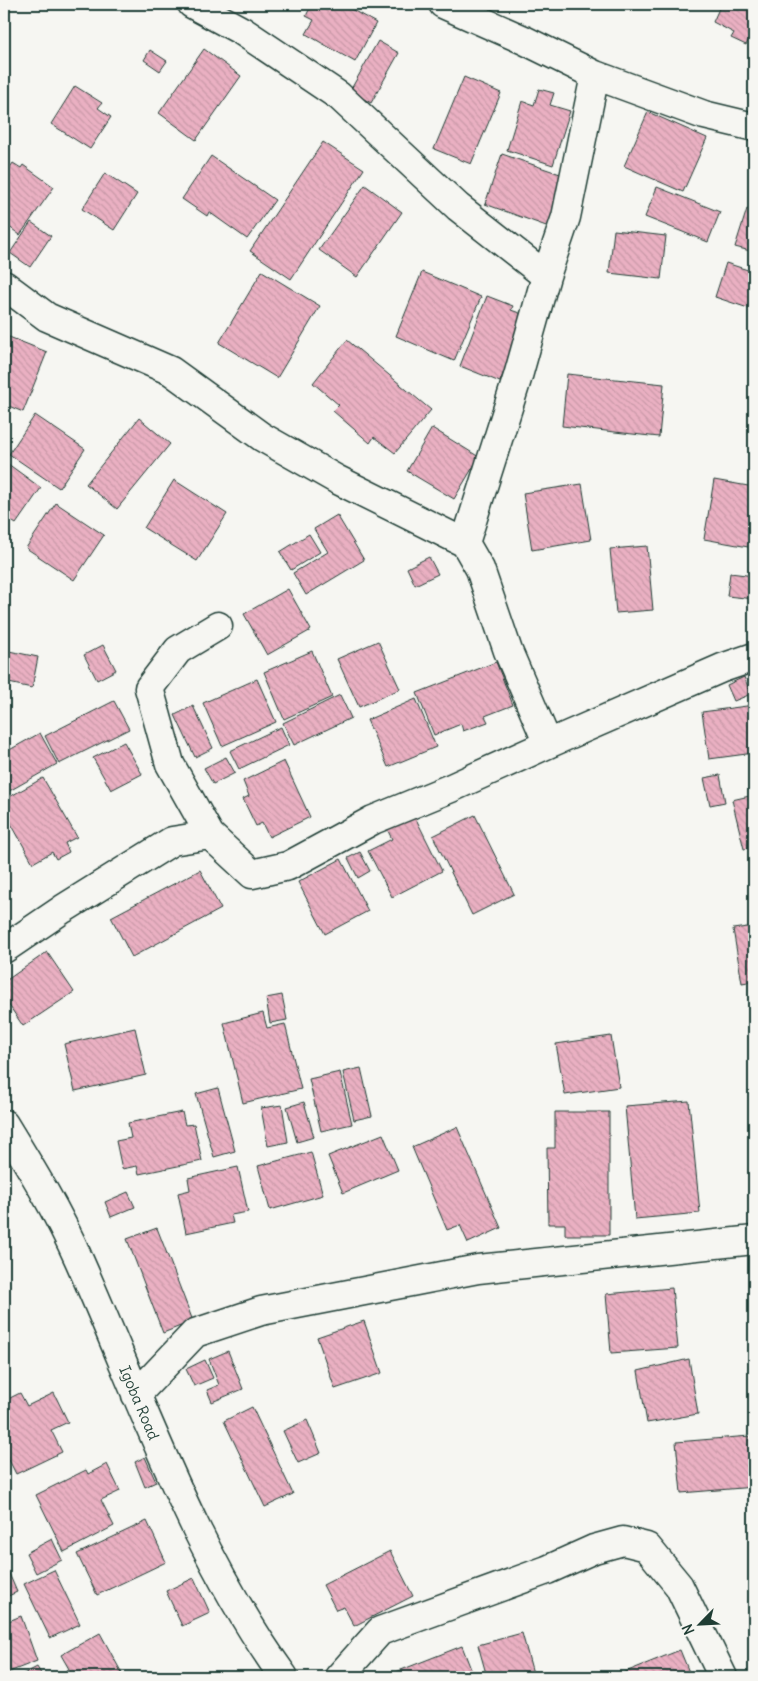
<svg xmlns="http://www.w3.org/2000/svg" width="758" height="1681" font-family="Delius,sans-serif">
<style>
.building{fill:url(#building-back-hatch);stroke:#1f3d34}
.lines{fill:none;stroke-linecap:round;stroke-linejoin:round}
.minor-casing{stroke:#1f3d34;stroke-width:31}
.minor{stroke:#f6f6f2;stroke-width:28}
.labels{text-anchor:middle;stroke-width:4;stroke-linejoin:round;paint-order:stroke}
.street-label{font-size:15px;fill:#1f3d34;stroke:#f6f6f2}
</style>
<defs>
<pattern id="building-back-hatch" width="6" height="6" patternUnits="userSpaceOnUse" patternTransform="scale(1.25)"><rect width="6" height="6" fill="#eab0c2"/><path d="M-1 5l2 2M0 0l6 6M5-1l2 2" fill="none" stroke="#c898a7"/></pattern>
</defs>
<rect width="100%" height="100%" fill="#f6f6f2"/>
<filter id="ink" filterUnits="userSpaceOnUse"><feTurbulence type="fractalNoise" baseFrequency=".02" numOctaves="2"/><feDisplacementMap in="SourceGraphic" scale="10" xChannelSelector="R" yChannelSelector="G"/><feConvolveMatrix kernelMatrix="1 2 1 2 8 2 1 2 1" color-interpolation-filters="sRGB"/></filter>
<g filter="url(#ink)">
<!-- building -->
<path class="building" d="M312,4h30l34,19 -21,39 -49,-28 8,-14 -8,-4z
M721,4h33v33l-3,-1 -5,9 -15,-7 3,-5 -21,-11z
M378,41l21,12 -28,50 -21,-12z
M204,49l37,27 -45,64 -37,-27z
M150,50l17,11 -7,10 -16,-11z
M464,77l37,16 -30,71 -37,-15z
M75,86l27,17 -4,5 13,9 -21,32 -39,-25z
M539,89l15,4 -4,12 20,6 -17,54 -46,-15 15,-49 12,4z
M648,112l59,26 -24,54 -59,-26z
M323,142l41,27 -73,110 -41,-28z
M502,154l64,22 -17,51 -64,-23z
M211,156l64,44 -28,39 -38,-27 -2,4 -25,-17z
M13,163l8,5 2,-3 31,22 -34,48 -16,-12v-47z
M105,173l32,21 -23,36 -32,-21z
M365,185l37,27 -45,65 -38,-27z
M657,187l63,25 -12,30 -63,-25z
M754,187v14l-3,-1z
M747,209l7,3v40l-19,-5z
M31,222l20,14 -21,31 -20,-14z
M614,230l52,6 -5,43 -52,-6z
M726,263l28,9v38l-39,-13z
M262,271l58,35 -43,72 -58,-35z
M422,272l59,25 -27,64 -58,-25z
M487,296l26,10 -2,4 14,5 -25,67 -40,-16z
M4,335l43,17 -24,60 -19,-8 1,-6 -1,-1z
M347,340l84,70 -36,43 -21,-16 -4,6 -37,-32 6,-6 -26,-22z
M567,374l97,10 -5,53 -97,-11z
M35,415l50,34 -26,39 -50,-34z
M139,418l31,26 -53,65 -31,-25z
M432,428l47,29 -25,42 -47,-28z
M4,461l37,27 -25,36 -12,-8z
M174,480l53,34 -30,47 -53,-33z
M714,480l40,7v61l-50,-9z
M582,484l9,56 -59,10 -9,-57z
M56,503l48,32 -30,45 -48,-32z
M337,515l27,45 -58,35 -13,-22 35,-21 -14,-23z
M309,534l11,18 -29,18 -11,-18z
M647,546l6,64 -37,3 -6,-64z
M429,557l9,17 -23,11 -8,-17z
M730,573l24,3v23l-27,-3z
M288,589l23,41 -44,25 -23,-41z
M378,641l22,48 -41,18 -22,-48z
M103,645l13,25 -19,10 -13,-25z
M4,650l34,7 -6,31 -28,-6z
M312,651l20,46 -48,22 -20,-47z
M496,662l17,43 -28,11 3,6 -25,9 -2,-7 -27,11 -17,-42z
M744,677l7,17 -17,7 -7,-16z
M257,679l19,43 -54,24 -19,-43z
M340,695l11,23 -57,27 -11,-22z
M416,699l20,48 -48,20 -21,-47z
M114,701l15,28 -70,35 -14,-28z
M754,705v48l-45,6 -7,-47z
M193,706l20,42 -18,9 -20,-42z
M281,727l8,18 -50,24 -9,-18z
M40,733l17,31 -53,30v-41z
M124,742l18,32 -31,16 -18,-32z
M226,757l9,16 -22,11 -9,-16z
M284,761l26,56 -41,20 -7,-14 -6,3 -13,-27 6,-3 -6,-15z
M720,775l5,27 -15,3 -6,-27z
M43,778l34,59 -12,6 4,9 -13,7 -4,-7 -19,11 -29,-52v-11z
M754,795v52l-10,2 -12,-49z
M414,815l28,56 -50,26 -24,-46 24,-12 -5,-10z
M475,815l39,79 -42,21 -39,-79z
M360,852l10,19 -12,7 -10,-20z
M341,859l27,52 -43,23 -27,-52z
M200,870l21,39 -89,48 -21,-40z
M754,926v55l-12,2 -9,-54z
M47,952l27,40 -51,34 -19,-28v-16z
M282,995l5,25 -17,3 -4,-25z
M263,1013l4,15 18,-4 16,65 -58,14 -19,-80z
M135,1028l11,47 -71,16 -11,-47z
M611,1036l8,51 -54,8 -9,-51z
M361,1068l11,48 -18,4 -11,-48z
M340,1072l12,52 -31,7 -12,-52z
M218,1088l17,63 -21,6 -18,-63z
M689,1101l11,112 -65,6 -10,-113z
M304,1102l10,35 -17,5 -10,-35z
M282,1105l6,37 -20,4 -7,-38z
M182,1112l3,13 9,-1 8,37 -63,13 -2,-8 -15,3 -6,-28 15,-3 -3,-15z
M555,1112h54v123h-44v-11h-17l-1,-76h8z
M457,1127l44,101 -33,15 -8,-18 -13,5 -35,-83z
M383,1134l15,36 -55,23 -15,-37z
M311,1152l12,43 -53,15 -12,-44z
M238,1167l10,45 -17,3 2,8 -47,10 -8,-40 12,-3 -2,-12z
M128,1192l7,15 -24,10 -6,-15z
M157,1228l36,93 -30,12 -36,-94z
M672,1288l6,60 -67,5 -5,-59z
M364,1321l18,52 -47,16 -18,-52z
M228,1351l15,38 -31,13 -5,-12 12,-5 -10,-26z
M689,1359l9,55 -51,9 -9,-52z
M205,1360l8,18 -19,8 -8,-17z
M20,1393l7,13 27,-13 14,29 -17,8 11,22 -46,22 -11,-22 -1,1v-52z
M252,1407l41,87 -28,13 -41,-86z
M307,1420l14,33 -23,10 -15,-32z
M750,1436l4,51 -73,6 -5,-51z
M145,1457l11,25 -11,5 -10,-25z
M107,1464l13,27 -19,9 13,26 -50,26 -28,-57 50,-25 2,4z
M147,1521l19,41 -69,33 -20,-41z
M52,1539l10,21 -26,13 -10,-20z
M390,1551l23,45 -59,30 -10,-19 -8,3 -13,-25z
M4,1562l13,30 -13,6z
M54,1570l26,54 -30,14 -26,-54z
M194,1578l16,35 -28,13 -16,-35z
M21,1616l16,45 -33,13v-51z
M100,1633l24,44h-60l-2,-4 7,-4 -8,-14z
M522,1633l12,44h-47l-9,-32z
M462,1646l12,31h-76l-2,-5z
M680,1650l11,27h-72l-1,-2z
M37,1667l6,10h-25z"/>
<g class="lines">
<defs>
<path id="minor" d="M192,4l50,27 97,65 119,111 88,69
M443,4l81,36 71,35 109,40 50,12
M4,285l43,32 124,54 91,66 74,42 129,64 15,26 28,82 40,93
M465,543l53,-167 28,-100 20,-59 29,-142
M210,835l-40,-71 -21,-76 29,-38 40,-24
M4,949l59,-40 109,-68 38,-6 42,39 36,-8 85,-46 78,-32 97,-44 174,-76 32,-11
M4,1124c27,44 54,88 75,136 63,141 113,290 205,417
M136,1395l59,-62 66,-22 217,-42 276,-29
M339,1677l41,-46 167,-61 47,-21 29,-8 24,6 32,39 44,91"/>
</defs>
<!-- minor casing -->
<use href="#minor" class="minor-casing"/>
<!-- minor -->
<use href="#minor" class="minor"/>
</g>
</g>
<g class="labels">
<!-- street labels -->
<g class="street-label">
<text transform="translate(139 1403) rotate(67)" y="5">Igoba Road</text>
</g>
</g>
<!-- margin -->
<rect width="758" height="1681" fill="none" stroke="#f6f6f2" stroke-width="20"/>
<rect x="10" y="10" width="738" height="1661" fill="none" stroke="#1f3d34" stroke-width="2" filter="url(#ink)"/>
<!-- north arrow -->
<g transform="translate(700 1624) rotate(246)" stroke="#f6f6f2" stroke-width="4" paint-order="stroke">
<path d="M0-4L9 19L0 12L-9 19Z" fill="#1f3d34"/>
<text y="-8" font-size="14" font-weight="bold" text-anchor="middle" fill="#1f3d34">N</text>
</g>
</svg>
